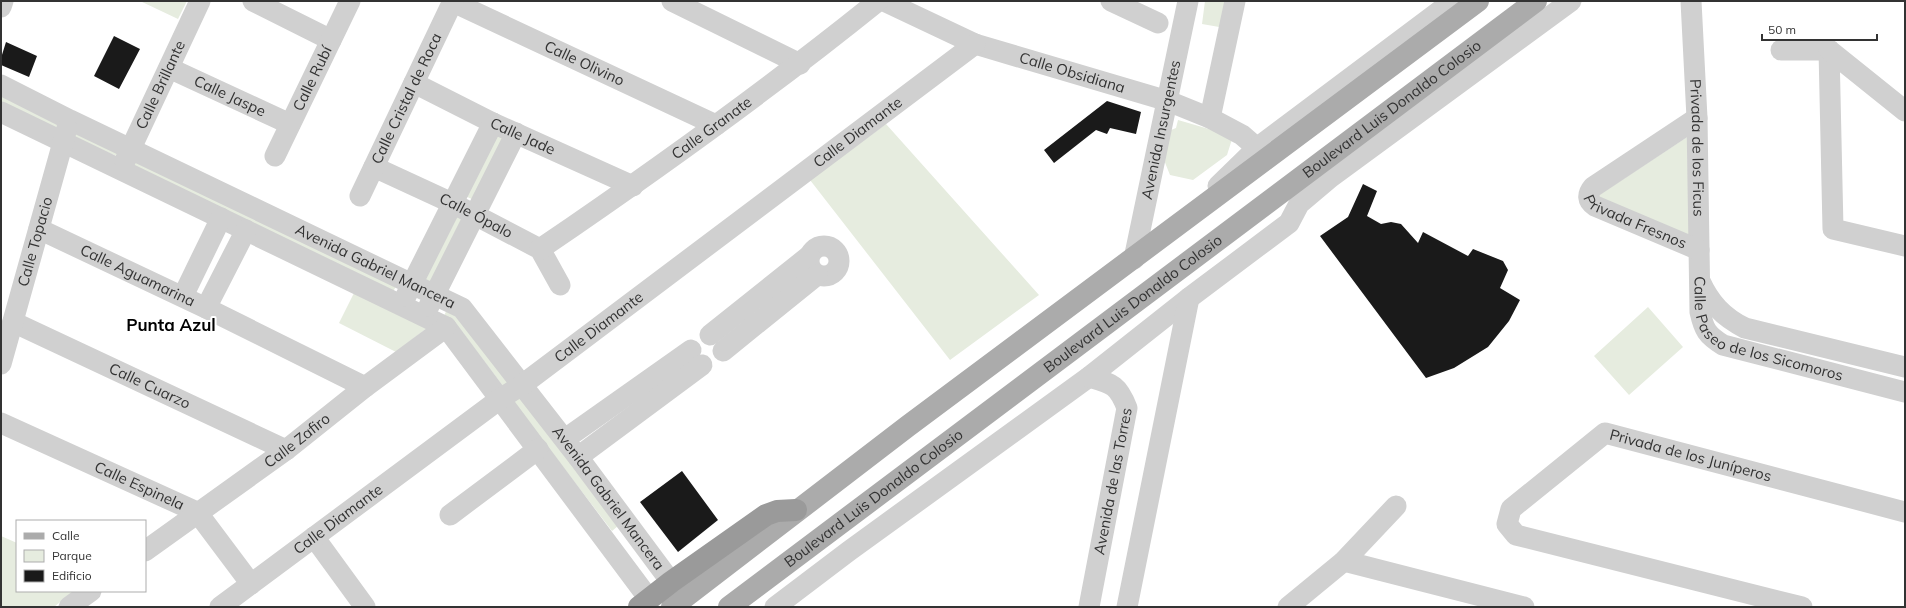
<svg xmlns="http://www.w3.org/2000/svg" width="1906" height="608" font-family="Mulish,sans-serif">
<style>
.green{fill:#e6ecdf}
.building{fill:#1a1a1a}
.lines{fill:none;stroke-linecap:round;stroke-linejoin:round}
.minor{stroke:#d0d0d0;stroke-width:21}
.major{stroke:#ababab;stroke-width:22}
.highway{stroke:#9a9a9a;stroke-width:22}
.labels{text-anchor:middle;stroke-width:4;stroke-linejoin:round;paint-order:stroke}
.street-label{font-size:15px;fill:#333;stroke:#fff}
.quarter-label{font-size:17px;font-weight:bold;fill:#000;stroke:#fff}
</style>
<rect width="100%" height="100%" fill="#fff"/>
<!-- green -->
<path class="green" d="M140,1h47l-9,18z
M1205,1h25l-5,27 -23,-4z
M1,94l57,27 -2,9 -55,-26z
M1178,120l55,16 -6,19 -34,25 -23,-5 -6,-15 7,-30 5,-2z
M886,124l153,171 -89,65 -140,-180z
M74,128l44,22 -1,6 -47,-18z
M496,133l9,4 -31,63 -9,-4z
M1687,137l3,100 -94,-40z
M133,160l263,126 -2,4 -3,1 -258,-123z
M456,216l8,4 -32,64 -8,-5z
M354,293l73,35 -31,24 -57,-29z
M1648,307l35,40 -54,48 -35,-39z
M447,309l4,1 59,73 -7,3 -43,-57 -16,-13z
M519,395l99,131 -6,5 -98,-128z
M1,536l16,7v48h57l-20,16h-53z"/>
<!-- building -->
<path class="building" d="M114,36l26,13 -21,40 -25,-13z
M6,42l31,14 -8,21 -28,-12v-7z
M1107,101l34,11 -5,22 -26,-6 -3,6 -11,-4 -42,33 -10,-13z
M1363,184l14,7 -10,25 14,8 10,-2 10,2 17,19 5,-11 45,24 5,-7 30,12 5,9 -8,18 20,12 -11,21 -21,26 -34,21 -28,10 -106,-142 28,-19z
M682,471l36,49 -40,32 -38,-50z"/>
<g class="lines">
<!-- minor -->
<g class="minor">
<path d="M253,1l78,39"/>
<path d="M672,1l128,63"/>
<path id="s1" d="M884,1l91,43 193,57 42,17 32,17 15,13"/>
<path d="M1111,1l47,22"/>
<path id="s2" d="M1691,1l6,117 3,194c4,18 7,23 23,33l182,47"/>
<path id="s3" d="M453,2l263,123"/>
<path d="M1,7l2,-6"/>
<path d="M1781,50h48"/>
<path d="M1829,50l4,179 72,17"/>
<path d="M1829,50l76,61"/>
<path id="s4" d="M169,68l121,56"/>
<path id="s5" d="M414,83l79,40 140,63"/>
<path id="s6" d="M1,85l69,35 392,188 116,149 93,125"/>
<path d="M1,112l445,215 203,272"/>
<path d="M1210,118l25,-117"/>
<path id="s7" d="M1697,118l-104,69c-6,7 -6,14 2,19l104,44"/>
<path id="s8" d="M275,156l75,-155"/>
<path id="s9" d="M125,161l75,-160"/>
<path id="s10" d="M374,167l78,36 88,46 20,36"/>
<path d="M1218,186l39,-38 196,-147"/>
<path id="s11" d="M360,196l93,-195"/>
<path id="s12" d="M39,229l167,79 159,79"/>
<circle cx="824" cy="261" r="15"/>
<path id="s13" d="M540,249c116,-79 229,-160 338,-248"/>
<path id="s14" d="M1134,259l54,-258"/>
<path d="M1700,281c10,22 23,36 45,47l160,39"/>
<path d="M183,296l38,-78"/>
<path d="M406,296l87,-173"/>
<path d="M429,306l87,-173"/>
<path d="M206,308l40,-78"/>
<path id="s15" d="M13,322l273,128"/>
<path d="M710,335l99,-79"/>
<path d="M723,351l94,-76"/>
<path id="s16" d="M1,364l66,-236"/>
<path id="s17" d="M1,423l196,89 54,72"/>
<path d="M565,439l126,-89"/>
<path d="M578,457l124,-92"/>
<path d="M450,515l88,-66"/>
<path d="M314,537l51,70"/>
<path id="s18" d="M145,551l141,-101 79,-63 81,-60"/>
<path d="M1344,561l180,46"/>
<path d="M69,607l22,-16"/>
<path id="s19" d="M220,607l280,-208 22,-14 453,-341"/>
<path d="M775,607l74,-56 240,-174 100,-79 100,-75 10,-19 32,-27 240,-176"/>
<path id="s20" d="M1089,607l38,-199c-9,-23 -14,-24 -38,-31"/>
<path d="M1127,607l62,-309"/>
<path d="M1288,607l56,-46 52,-55"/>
<path id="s21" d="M1802,607l-286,-72 -9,-11 4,-15 94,-76 300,79"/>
</g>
<!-- major -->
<g class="major">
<path d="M672,607l236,-181 570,-425"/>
<path id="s22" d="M729,607l807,-606"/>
</g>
<!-- highway -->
<path class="highway" d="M639,607l32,-25 95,-67 11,-4 19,-1"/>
</g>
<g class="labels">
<!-- street labels -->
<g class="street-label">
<text dy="5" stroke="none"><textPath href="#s3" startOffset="145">Calle Olivino</textPath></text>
<text dy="5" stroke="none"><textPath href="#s1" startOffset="202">Calle Obsidiana</textPath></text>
<text dy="5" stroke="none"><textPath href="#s8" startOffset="86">Calle Rubí</textPath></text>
<text dy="5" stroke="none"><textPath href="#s9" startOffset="84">Calle Brillante</textPath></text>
<text dy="5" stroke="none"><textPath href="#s4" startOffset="67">Calle Jaspe</textPath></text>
<text dy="5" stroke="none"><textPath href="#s11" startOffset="108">Calle Cristal de Roca</textPath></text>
<text dy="5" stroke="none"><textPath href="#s22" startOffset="829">Boulevard Luis Donaldo Colosio</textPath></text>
<text dy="5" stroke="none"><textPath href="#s13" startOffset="210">Calle Granate</textPath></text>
<text dy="5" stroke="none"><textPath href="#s14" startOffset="132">Avenida Insurgentes</textPath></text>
<text dy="5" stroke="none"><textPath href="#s19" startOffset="795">Calle Diamante</textPath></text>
<text dy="5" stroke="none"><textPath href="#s5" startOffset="121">Calle Jade</textPath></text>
<text dy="5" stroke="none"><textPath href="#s2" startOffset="147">Privada de los Ficus</textPath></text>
<text dy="5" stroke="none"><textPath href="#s10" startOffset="113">Calle Ópalo</textPath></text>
<text dy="5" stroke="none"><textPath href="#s7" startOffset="190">Privada Fresnos</textPath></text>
<text dy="5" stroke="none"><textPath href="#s16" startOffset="127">Calle Topacio</textPath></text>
<text dy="5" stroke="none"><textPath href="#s6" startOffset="416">Avenida Gabriel Mancera</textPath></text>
<text dy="5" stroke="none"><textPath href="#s12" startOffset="109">Calle Aguamarina</textPath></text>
<text dy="5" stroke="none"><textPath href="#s22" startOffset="505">Boulevard Luis Donaldo Colosio</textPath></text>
<text dy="5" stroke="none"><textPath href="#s19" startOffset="471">Calle Diamante</textPath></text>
<text dy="5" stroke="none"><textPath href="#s2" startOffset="376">Calle Paseo de los Sicomoros</textPath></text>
<text dy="5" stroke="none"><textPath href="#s15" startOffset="151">Calle Cuarzo</textPath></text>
<text dy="5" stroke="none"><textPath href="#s18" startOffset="188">Calle Zafiro</textPath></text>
<text dy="5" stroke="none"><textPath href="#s21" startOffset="534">Privada de los Juníperos</textPath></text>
<text dy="5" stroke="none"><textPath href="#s20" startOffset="128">Avenida de las Torres</textPath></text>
<text dy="5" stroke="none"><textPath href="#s17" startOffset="152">Calle Espinela</textPath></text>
<text dy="5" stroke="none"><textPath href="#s6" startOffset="752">Avenida Gabriel Mancera</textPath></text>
<text dy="5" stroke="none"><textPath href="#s22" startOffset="181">Boulevard Luis Donaldo Colosio</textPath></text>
<text dy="5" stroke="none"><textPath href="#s19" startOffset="147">Calle Diamante</textPath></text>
</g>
<!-- quarter labels -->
<g class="quarter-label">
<text x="171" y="331">Punta Azul</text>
</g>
</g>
<!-- border -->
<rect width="1906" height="608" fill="none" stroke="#333333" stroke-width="4"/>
<!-- legend -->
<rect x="16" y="520" width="130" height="72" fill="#ffffff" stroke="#adadad"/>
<rect x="24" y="533" width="20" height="6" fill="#ababab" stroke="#adadad"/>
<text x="52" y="540" font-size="12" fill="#333333">Calle</text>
<rect x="24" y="550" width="20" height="12" fill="#e6ecdf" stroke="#adadad"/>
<text x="52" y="560" font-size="12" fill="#333333">Parque</text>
<rect x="24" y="570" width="20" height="12" fill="#1a1a1a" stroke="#adadad"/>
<text x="52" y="580" font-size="12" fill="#333333">Edificio</text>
<!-- scale -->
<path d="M1762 34v6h115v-6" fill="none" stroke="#333333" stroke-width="2"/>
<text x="1768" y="34" font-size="12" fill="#333333" stroke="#ffffff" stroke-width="3" paint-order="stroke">50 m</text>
</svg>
